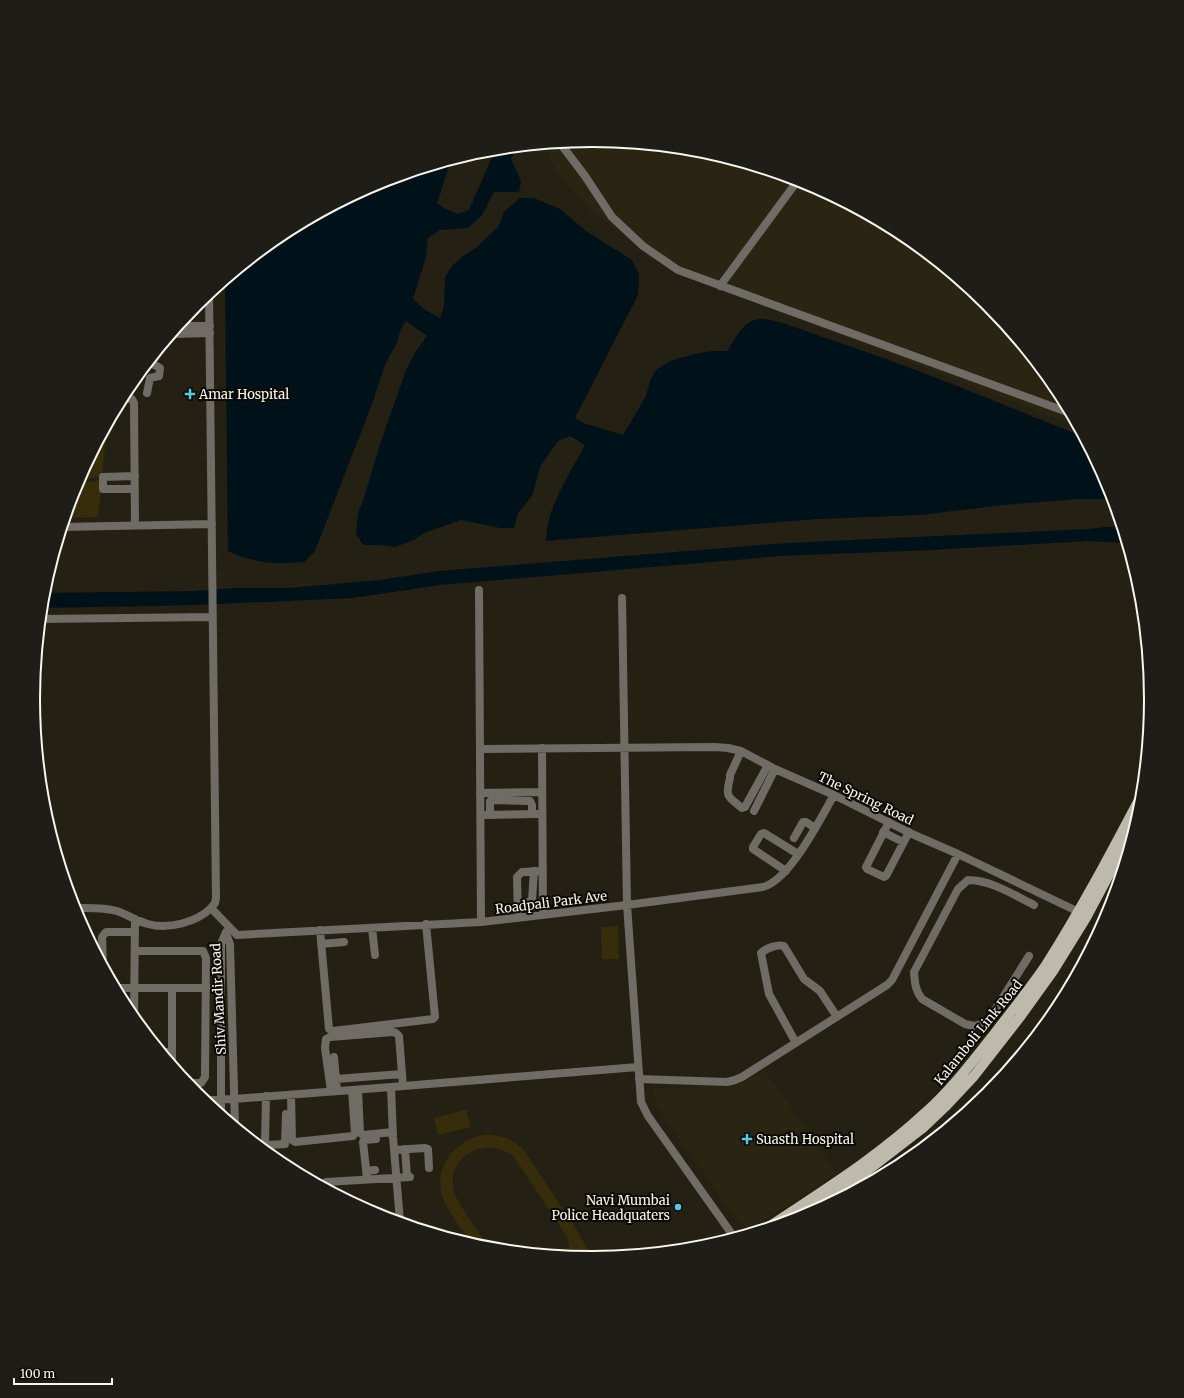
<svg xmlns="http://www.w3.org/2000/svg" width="1184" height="1398" font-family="Merriweather,serif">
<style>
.built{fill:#2a2512}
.green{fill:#372d0b}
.water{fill:#001219}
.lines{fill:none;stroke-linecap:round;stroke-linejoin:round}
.minor-tunnel{stroke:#444035;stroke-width:8;stroke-dasharray:8 4;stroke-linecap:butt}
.minor{stroke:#6e6c65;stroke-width:8}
.major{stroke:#bdb9ab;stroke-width:10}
.poi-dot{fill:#5ac8e5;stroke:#0b0a05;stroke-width:1.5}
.labels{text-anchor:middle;stroke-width:4;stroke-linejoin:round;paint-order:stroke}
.poi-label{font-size:13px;fill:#f7f5ed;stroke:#0b0a05;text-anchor:start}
.street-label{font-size:13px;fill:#f7f5ed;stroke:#0b0a05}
.rim{fill:none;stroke:#f7f5ed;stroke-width:2}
</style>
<rect width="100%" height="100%" fill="#242014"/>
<!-- built -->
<path class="built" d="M592,140l109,11 105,32 97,51 84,70 70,85 20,37 -397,-152 -28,-18 -58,-43 -32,-34 -18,-34z
M765,1070l71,103 -80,53 -6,1 -5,-1 -6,-4 -8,-10 -74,-106 -4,-11 1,-4 6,-3 76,-2z"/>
<!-- green -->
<path class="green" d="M107,426l-5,50 -24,4z
M102,480l-4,37 -32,1 10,-34z
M618,926l1,33h-17l-1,-32z
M466,1110l5,17 -33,8 -4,-17z
M482,1135c17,-1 29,3 41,14l55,83 12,22 -3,4 -18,-2v-10l-2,-9 -53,-80c-26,-23 -69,-2 -60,34 3,13 27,44 36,57l-17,-4c-10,-13 -21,-27 -28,-41 -15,-31 7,-61 37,-68z"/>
<!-- water -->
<path class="water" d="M518,147l-7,12 10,22 -2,11h-25l-12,23 -14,13 -28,2 -12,8 -2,19 -13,42 11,10 16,9 4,-12 1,-28 6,-11 11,-10 14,-9 22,-21 6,-15 16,-14h14l26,11 26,22 46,29 7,15 -1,20 -63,123 11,6 37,11 23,-39 4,-16 7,-11 13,-8 24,-7 19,-3h14c9,-12 16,-32 34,-32 17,0 49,14 67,20 86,28 170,64 254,97l27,49 3,12 -1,2h-33l-75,6 -82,10 -104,4 -271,22c0,-33 24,-67 39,-96l-15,-9 -12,5 -18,26 -8,29 -14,17 -4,15h-14l-39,-8 -37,13 -10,7 -19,7 -15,-2h-17l-7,-11 2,-21 6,-15 15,-51 27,-77 10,-19 11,-15 -21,-15 -5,8 -4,13 -12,23 -13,39 -57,147 -11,11c-31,2 -47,2 -76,-11l-3,-271 57,-46 96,-52 73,-22 -14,43 7,5 13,6 12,-4 23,-53v-7z
M1104,527h17l5,16 -38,-2 -157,9 -150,6 -341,29 -88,13 -156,7 -154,3 1,-15 150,-2 42,-3h55l90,-8 59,-9 348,-28 303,-14z"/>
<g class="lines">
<!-- minor-tunnel -->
<path class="minor-tunnel" d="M332,1191l3,-4"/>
<!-- minor -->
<path class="minor" d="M560,143l25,33 27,41 31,29 35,24 392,143
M720,286l78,-106
M209,293l7,605 -1,5 -4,5 26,27 244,-13 146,-17 136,-18c27,-7 57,-68 71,-92
M178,326h32
M172,334l38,-1
M147,393l3,-15 9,-2 1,-8 -9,-5v-4
M122,398l10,1 2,4 1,122
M135,476l-32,1v12h32
M63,527l149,-3
M479,590l2,332
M622,598l5,307 14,197 7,14 86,121
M41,619l171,-2
M542,748l1,167
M480,749l235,-2 13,1 13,3 34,18 59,26 78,39 46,20 125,60
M730,775l11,-24
M730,778c-5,20 -2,18 12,30l3,-1 23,-42
M480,793l61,-1
M754,811l21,-42
M485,815l52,-1
M490,815v-14l2,-1 38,1 2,4v9
M889,822l-23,45 1,2 17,8 2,-1 23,-44
M883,832l20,10
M794,838l9,-16h3l9,6
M786,871l-33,-22v-2l8,-13 3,-1 34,21
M518,902h11l3,-2 2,-29
M74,908c14,0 29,-1 43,3 11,4 20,10 31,13 20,6 49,-2 63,-16
M518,918l-1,-41 5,-5 20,-1
M372,928l3,27
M320,930l9,99 4,2 100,-12 2,-2 -9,-93
M226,934l4,10 5,181
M321,944l23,-2
M135,951h68l3,7 -1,119 -4,6h-14
M1029,956l-41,65 -7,3 -7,2 -9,-2 -43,-25c-7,-9 -7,-16 -8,-27l44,-83 10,-9c23,0 46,15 66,25
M103,965l-1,-28 4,-5h29
M116,988h105
M172,988v76
M134,1018l1,-99
M796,1043l-27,-49 -8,-41c6,-5 16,-9 23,-7l20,33 16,12 17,26
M162,1052h10
M639,1079l88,3 8,-2 7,-3 145,-92 5,-5 66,-126
M330,1080l6,-1 -2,-22
M391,1087l2,50 7,85
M358,1090l2,43 3,2 30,-3
M331,1091l-6,-43 1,-9 4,-2 63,-5 3,1 3,3 3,38
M337,1091l-1,-12 66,-5 1,12
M291,1095l1,45 3,2 58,-6 2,-3 -3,-43
M266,1096l-1,47 2,2 18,-1 1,-30
M203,1100l31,-1 157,-12 247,-20
M221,1114v-170l5,-12
M405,1149l2,28
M394,1150l31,-2 3,1 1,19
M366,1171l9,-1
M367,1178l-4,-36 1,-2 12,-1
M324,1187l2,-5 84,-5"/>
<!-- major -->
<path class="major" d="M802,1217l48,-33 74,-57 21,-20 29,-31 46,-59 33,-46 34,-55 48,-90
M770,1226c54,-36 109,-70 156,-114 25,-22 45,-49 66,-75 18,-24 37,-47 54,-72 35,-55 65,-112 95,-169"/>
</g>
<!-- markers -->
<g class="poi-dot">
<path d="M188 388h4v4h4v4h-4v4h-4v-4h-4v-4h4z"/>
<path d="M745 1133h4v4h4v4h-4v4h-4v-4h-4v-4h4z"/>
<circle cx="678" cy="1207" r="4"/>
</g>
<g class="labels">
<!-- poi labels -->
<g class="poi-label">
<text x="199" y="399">Amar Hospital</text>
<text x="756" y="1144">Suasth Hospital</text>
<text x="670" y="1205" text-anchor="end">Navi Mumbai<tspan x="670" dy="15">Police Headquaters</tspan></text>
</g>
<!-- street labels -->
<g class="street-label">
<text transform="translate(866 798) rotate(26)" y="5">The Spring Road</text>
<text transform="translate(551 902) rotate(-7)" y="5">Roadpali Park Ave</text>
<text transform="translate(218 999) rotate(-93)" y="5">Shiv Mandir Road</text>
<text transform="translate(978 1032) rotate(-51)" y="5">Kalamboli Link Road</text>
</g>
</g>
<!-- crop -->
<path d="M0 0H1184V1398H0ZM40 699a552 552 0 1 1 1104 0a552 552 0 1 1-1104 0Z" fill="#1e1d18" fill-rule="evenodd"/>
<path class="rim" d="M40 699a552 552 0 1 1 1104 0a552 552 0 1 1-1104 0Z"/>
<!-- scale -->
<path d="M14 1378v6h98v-6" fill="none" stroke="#f7f5ed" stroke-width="2"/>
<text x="20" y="1378" font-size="12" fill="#f7f5ed" stroke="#0b0a05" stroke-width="3" paint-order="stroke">100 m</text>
</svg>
